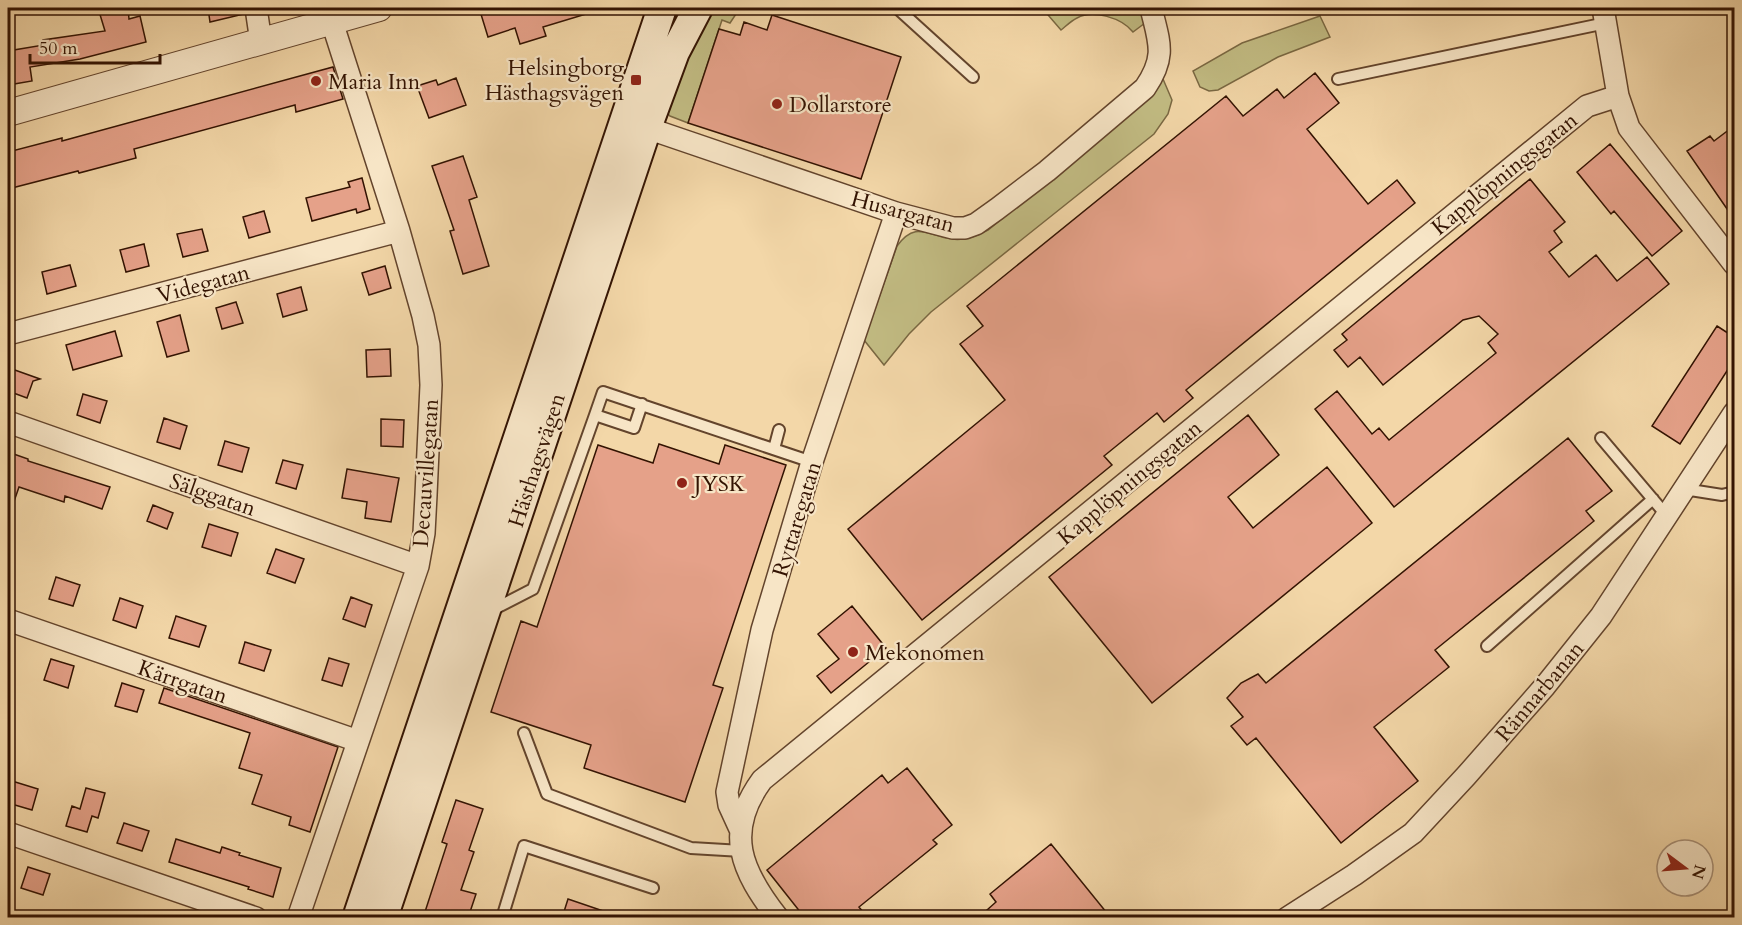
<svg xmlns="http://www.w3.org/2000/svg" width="1742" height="925" font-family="Cardo,serif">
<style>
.green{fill:#c2bc83;stroke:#7a6842;stroke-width:1.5}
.building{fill:#e5a189;stroke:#331302;stroke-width:1.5}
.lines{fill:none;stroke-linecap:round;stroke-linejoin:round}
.service-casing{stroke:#63442c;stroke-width:14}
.minor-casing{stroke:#63442c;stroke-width:24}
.tertiary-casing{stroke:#63442c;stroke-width:28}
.secondary-casing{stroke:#331302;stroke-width:32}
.service{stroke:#f7e5c6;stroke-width:10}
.minor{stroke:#f7e5c6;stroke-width:21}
.tertiary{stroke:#f7e5c6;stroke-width:26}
.secondary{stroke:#f7e5c6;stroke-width:28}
.poi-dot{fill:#8f2418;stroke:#f7e5c6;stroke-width:2}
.labels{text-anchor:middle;stroke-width:4.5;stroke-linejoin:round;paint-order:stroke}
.poi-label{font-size:22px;fill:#331302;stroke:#f7e5c6;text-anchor:start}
.street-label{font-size:22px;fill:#331302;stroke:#f7e5c6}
</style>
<rect width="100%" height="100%" fill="#f3d7a8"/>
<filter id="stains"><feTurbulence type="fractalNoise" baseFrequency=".00333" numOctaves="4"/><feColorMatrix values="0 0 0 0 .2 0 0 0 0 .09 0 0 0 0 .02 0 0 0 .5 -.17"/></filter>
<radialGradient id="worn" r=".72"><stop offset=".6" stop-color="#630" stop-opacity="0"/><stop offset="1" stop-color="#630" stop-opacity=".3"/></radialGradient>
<!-- green -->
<path class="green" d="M711,8h29l-10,15 -8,-3 -34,103 -18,-7 -4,-4 6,-29z
M1042,8h99l4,15 -12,9c-11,-14 -40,-23 -56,-14 -6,3 -11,8 -16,12z
M1320,16l10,21 -52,20 -60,33 -9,1 -9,-4 -7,-16 49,-28z
M1163,79l9,21 -4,14 -14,20 -223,178 -22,22 -25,31 -20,-25 33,-94c19,-26 30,-10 55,-7 13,2 25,-3 36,-9l157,-128z"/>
<!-- building -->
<path class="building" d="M98,8h30l1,11 11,-3 6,26 -66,17 -50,8 2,14 -24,4v-34l36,-6 -1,-5 62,-9z
M208,8h36v6l-34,8z
M490,8h105l1,3 -53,16 3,9 -26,8 -5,-16 -27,9 -8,-26z
M772,15l129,42 -40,122 -173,-56 31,-94 21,6 4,-13 23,8z
M333,67l10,32 -47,13 -1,-7 -161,44 2,9 -57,15 -1,-2 -70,18v-37l54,-14v3z
M1315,73l24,30 -32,26 61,75 29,-24 18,23 -229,187 7,8 -29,24 -7,-9 -53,43 8,9 -190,155 -74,-91 157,-129 -45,-56 23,-18 -16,-20 259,-210 17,20 34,-27 7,9z
M456,78l10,27 -37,13 -12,-32 19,-6 2,5z
M1734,126v93l-47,-68 23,-15 4,5z
M1610,144l72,87 -30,25 -38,-45 -3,3 -34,-42z
M463,156l14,41 -8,3 20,66 -26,8 -13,-43 4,-1 -22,-64z
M362,178l8,31 -13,4 -1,-4 -44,12 -6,-23 44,-11 -2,-5z
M1530,179l35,43 -11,9 8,11 -13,10 20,25 27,-22 21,26 30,-24 22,27 -275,223 -79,-98 22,-18 35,43 7,-6 10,12 107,-87 -8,-10 10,-9 -19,-18 -16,4 -80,65 -23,-28 -12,10 -14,-17 13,-10 -5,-6z
M264,211l6,21 -21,6 -6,-21z
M202,229l6,22 -25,6 -6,-23z
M144,244l5,22 -23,6 -6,-22z
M70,265l6,21 -29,8 -5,-22z
M385,266l6,22 -22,7 -7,-22z
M301,287l6,23 -24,7 -6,-23z
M236,302l7,21 -21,6 -6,-21z
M180,315l9,36 -22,6 -10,-35z
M1717,326l17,11v23l-54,84 -28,-18z
M115,331l7,25 -49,14 -7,-25z
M390,349l1,27 -24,1 -1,-27z
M12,369l28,10 -7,2 -6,17 -19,-7v-9z
M83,394l24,7 -7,22 -23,-8z
M1248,415l31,40 -51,42 25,31 74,-61 45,56 -220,180 -103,-126z
M164,418l23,8 -7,23 -23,-7z
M381,419l23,1 -1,27 -22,-1z
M1568,438l44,53 -26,20 8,10 -159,129 14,17 -75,60 44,54 -77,62 -85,-105 -9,7 -16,-19 12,-9 -16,-19 14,-15 17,-9 8,9z
M225,441l24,7 -7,24 -24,-7z
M659,444l60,20 6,-19 61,20 -73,220 10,3 -38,114 -101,-34 7,-23 -100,-33 30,-91 16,6 61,-182 55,18z
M8,452l20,7v2l82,26 -8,22 -37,-13 -1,6 -45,-15 -9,26h-2z
M283,460l20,5 -7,24 -20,-6z
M347,469l52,9 -8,44 -26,-4 2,-16 -25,-4z
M153,505l20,8 -6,16 -20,-8z
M209,524l29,9 -7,23 -29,-9z
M276,549l28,10 -9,24 -28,-10z
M56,577l24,8 -7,21 -24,-7z
M351,597l21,8 -7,22 -22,-8z
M120,598l23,8 -7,22 -23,-8z
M852,606l34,42 -55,45 -14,-17 22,-17 -21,-25z
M176,616l30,10 -7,21 -30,-9z
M245,642l26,8 -7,21 -25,-8z
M329,658l20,6 -7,22 -20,-6z
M51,659l23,7 -6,22 -24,-8z
M122,683l22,7 -7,22 -22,-6z
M164,688l174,59 -28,85 -21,-7 2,-8 -39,-13 10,-29 -23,-7 11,-35 -91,-30z
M907,768l45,57 -19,15 4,4 -78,63 9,11h-63l-38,-48 115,-95 6,8z
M12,781l26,8 -6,21 -24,-7z
M86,788l19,5 -7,25 -6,-2 -5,16 -21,-6 6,-20 8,3z
M456,800l27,9 -14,41 5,2 -13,38 15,4 -8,24h-45l24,-74 -5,-2z
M124,823l25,8 -7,20 -25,-8z
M176,839l44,14 2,-6 18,6 -1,2 42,13 -8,29 -25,-8 1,-2 -80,-25z
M1051,844l60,74h-133l18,-16 -6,-8z
M28,867l22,7 -7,21 -22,-7z
M568,899l47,16 -1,3h-52z"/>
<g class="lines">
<defs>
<path id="service" d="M897,8l76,69
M1338,79l268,-56
M642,404l-8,24 -39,-13 8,-23 209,70
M1601,438l66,78
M774,449l5,-19
M1684,489l38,6 12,-3
M490,611l43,-22 62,-174
M1487,646l166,-147
M524,733l23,61 144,54 51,3
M502,918l22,-72 129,42"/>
<path id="minor" d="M256,8l5,34
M1603,8l15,88 11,32 105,136
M647,128l249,85 57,15h12l11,-4 21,-15 50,-38 98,-83c22,-32 14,-46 6,-80
M8,334l391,-103
M8,422l410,144
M8,620l350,121
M740,829l-11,-24 -2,-13 35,-162 50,-168 84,-249
M8,833l248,85
M298,918l120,-352 6,-33 2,-38 5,-110 -2,-40 -6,-29 -24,-85 -67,-209
M778,918c-37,-47 -54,-86 -16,-138 277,-223 549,-451 825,-674l31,-10
M1287,918l67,-43 59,-42 53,-57 79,-90 56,-70 133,-203"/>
<path id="tertiary" d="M8,113l371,-105"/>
<path id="secondary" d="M357,918l305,-910
M383,918l264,-790 28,-76 23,-44"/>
</defs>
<!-- service casing -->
<use href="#service" class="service-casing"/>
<!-- minor casing -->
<use href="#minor" class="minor-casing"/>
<!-- tertiary casing -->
<use href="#tertiary" class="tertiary-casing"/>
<!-- secondary casing -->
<use href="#secondary" class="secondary-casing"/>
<!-- service -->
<use href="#service" class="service"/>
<!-- minor -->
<use href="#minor" class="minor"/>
<!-- tertiary -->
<use href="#tertiary" class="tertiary"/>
<!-- secondary -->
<use href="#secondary" class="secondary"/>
</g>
<!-- markers -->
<g class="poi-dot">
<rect x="630" y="74" width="12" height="12" rx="3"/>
<circle cx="316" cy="81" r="6"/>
<circle cx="777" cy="104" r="6"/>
<circle cx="682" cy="483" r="6"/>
<circle cx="853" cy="652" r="6"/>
</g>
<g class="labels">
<!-- poi labels -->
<g class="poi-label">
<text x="624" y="75" text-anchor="end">Helsingborg<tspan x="624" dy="25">Hästhagsvägen</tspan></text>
<text x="328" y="89">Maria Inn</text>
<text x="789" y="112">Dollarstore</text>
<text x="694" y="491">JYSK</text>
<text x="865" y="660">Mekonomen</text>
</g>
<!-- street labels -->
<g class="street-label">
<text transform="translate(1504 173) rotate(-39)" y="8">Kapplöpningsgatan</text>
<text transform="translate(903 211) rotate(15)" y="8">Husargatan</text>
<text transform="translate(203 283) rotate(-15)" y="8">Videgatan</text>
<text transform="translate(536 460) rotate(-72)" y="8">Hästhagsvägen</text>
<text transform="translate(425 473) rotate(-86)" y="8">Decauvillegatan</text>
<text transform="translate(1129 482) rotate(-40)" y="8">Kapplöpningsgatan</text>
<text transform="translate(213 494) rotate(19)" y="8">Sälggatan</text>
<text transform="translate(796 519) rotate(-73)" y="8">Ryttaregatan</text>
<text transform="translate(183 681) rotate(19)" y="8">Kärrgatan</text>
<text transform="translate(1539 691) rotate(-50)" y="8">Rännarbanan</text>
</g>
</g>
<!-- margin -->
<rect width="1742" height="925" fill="none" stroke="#f3d7a8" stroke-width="30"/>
<rect x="9" y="9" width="1724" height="907" fill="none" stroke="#331302" stroke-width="3"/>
<rect x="15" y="15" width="1712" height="895" fill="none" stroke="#331302" stroke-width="1.5"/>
<!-- north arrow -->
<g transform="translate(1685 868) rotate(106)"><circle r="28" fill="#f7e5c6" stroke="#a99178" stroke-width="1.5"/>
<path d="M0-4.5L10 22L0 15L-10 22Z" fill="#8f2418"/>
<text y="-9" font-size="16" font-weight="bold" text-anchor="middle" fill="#331302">N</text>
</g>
<!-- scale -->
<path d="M30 54v9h130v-9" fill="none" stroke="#331302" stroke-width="3"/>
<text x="39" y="54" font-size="18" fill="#331302" stroke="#f7e5c6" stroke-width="4.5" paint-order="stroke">50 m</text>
<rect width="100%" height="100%" filter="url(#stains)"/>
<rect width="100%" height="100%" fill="url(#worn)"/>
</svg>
